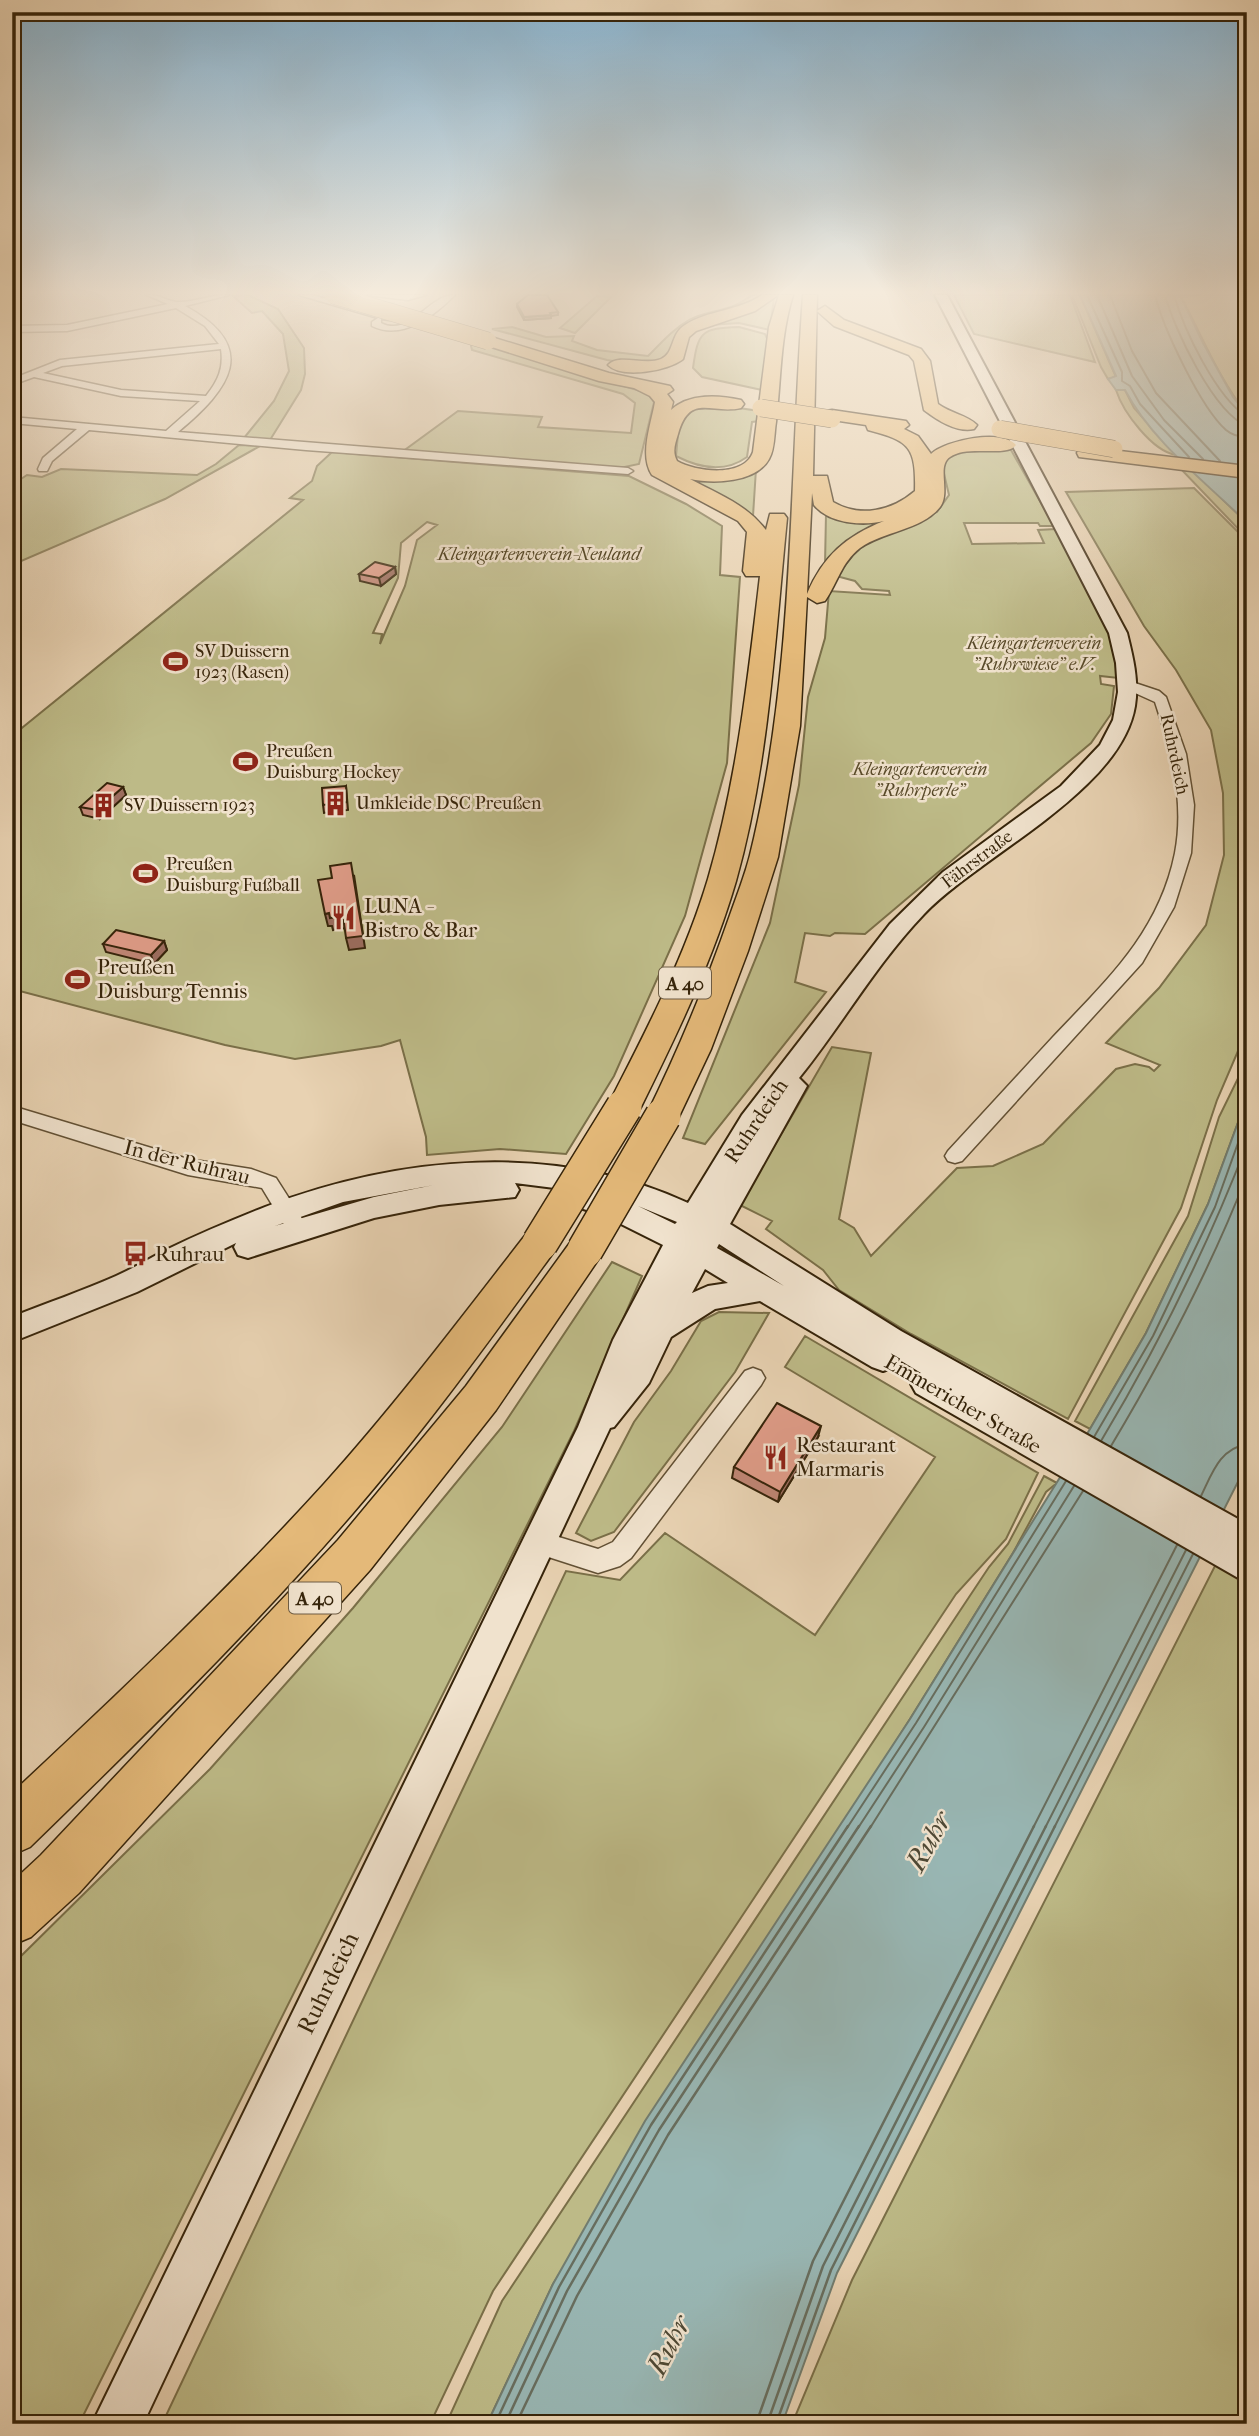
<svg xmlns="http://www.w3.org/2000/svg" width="1259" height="2436" font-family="'IM FELL French Canon',serif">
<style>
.green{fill:#bdba87;stroke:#7a6f48;stroke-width:2;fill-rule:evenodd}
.water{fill:#98b6b3;stroke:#717c6f;stroke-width:2}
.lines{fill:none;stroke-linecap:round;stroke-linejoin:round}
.shore-far1{stroke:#676d5e;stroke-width:2}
.shore{stroke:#676d5e;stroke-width:2.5}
.pedestrian-casing{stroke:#625034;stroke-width:3}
.minor-casing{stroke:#625034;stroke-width:3}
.secondary-casing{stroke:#36240a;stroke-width:4}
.motorway-casing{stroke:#36240a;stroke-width:3}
.pedestrian{fill:#f0e2cd;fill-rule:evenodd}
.minor{fill:#f0e2cd;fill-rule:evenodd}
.secondary{fill:#f0e2cd;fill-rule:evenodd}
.motorway{fill:#e4b979;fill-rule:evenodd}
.motorway-bridge-far1-casing{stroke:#36240a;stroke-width:18;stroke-linecap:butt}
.motorway-bridge-casing{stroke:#36240a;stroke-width:38;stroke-linecap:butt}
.motorway-bridge-far1{stroke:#e4b979;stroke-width:17}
.motorway-bridge{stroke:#e4b979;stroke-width:35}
.wall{fill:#c08675;stroke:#36240a;stroke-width:2}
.shaded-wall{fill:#9c6d5f;stroke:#36240a;stroke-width:2}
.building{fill:#df9c88;stroke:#36240a;stroke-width:2}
.labels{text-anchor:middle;stroke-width:5;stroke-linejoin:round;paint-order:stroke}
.far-park-label{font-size:18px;font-style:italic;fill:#584a29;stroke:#f0e2cd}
.far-poi-label{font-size:18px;fill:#36240a;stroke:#f0e2cd;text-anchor:start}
.far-street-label{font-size:18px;fill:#36240a;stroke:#f0e2cd}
.shield{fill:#f0e2cd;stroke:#6e5d44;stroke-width:2}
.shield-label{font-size:19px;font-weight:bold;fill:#36240a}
.poi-label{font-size:21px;fill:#36240a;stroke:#f0e2cd;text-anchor:start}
.street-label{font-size:21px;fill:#36240a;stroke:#f0e2cd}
.near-street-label{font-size:24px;fill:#36240a;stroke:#f0e2cd}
.near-water-label{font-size:28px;font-style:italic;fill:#4e4834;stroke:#f0e2cd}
</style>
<rect width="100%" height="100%" fill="#e8d2b2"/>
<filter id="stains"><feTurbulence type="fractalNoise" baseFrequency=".00286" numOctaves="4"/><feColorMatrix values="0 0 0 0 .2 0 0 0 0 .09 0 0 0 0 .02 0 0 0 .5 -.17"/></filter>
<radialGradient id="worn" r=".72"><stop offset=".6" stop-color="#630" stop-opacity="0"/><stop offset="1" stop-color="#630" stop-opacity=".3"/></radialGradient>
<!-- green -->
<path class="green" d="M248,295l30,14 26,39 1,26 -4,16 -31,50 -26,-2 30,-37 15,-30 -6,-37 -21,-23 -10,2 -19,-17z
M751,295h14l-71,29 -24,32 -9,7h-36l-18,-3 -115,-31 20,-2 34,10 28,-1 -2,5 25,9 51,6c13,-13 25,-27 41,-36 19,-11 45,-8 62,-25z
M954,295h116l25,67 -121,-28z
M1072,295h8l36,82 -8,2 -7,-12z
M1180,295h67v119c-29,-36 -45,-79 -67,-119z
M597,296l14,1 -36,36 -15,-5z
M774,297l-4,33 -31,-7 -30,2z
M739,327l26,7 4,9 -7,47 -60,-13 -9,-9c5,-36 8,-40 46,-41z
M476,342l171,51 7,9 -15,62 -24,5 -213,-17 56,-41 84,6 -4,10 93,6 4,-30 -12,-9 -151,-44 -1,-4z
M1116,390h9l9,18 42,47c-24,-4 -53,-43 -60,-65z
M703,406h22l34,5 1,10 -8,1 -5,35c-22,16 -48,11 -71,-1 3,-26 -1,-41 27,-50z
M239,445l21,1 -95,53 -153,66v-80l15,-10 15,2 19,-8 136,6 19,-11z
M987,448l24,2 43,76h-14l-2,-3h-74l8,21 72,-1 -6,-13 18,-1c26,46 62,95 62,149l-18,-2 1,8 13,2 -3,28 -20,29 -226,191 -30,-1 -5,3 -25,-3 -10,49 31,10 -121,152 -22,-6 87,-215 29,-138 9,-88 17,-59 4,-47 61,4 -1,-4 -27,-2 -7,-8 -19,-5 21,-26 25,-15 55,-23 12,-17 -7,-30 6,-10 18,-6z
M332,452l297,24 57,28 36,22 -2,49 20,2 -13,186 -42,153 -71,160 -48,78 -66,-5 -73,6 -1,-18 -26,-97 -19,6 -86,13 -70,-14 -213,-56v-253l291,-236 -13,-2 22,-17 5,-15zM427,522l10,3 -20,15 -12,46 -25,58 2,-10 -9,-1 25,-55 3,-35z
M1179,467l12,2 52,50 4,8v11z
M756,469l-3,47 -80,-45 25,7z
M1194,488l53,53v489l-30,70 -36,108 -113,211 -157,-85 -72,-44 -16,-20 -57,-41 6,-8 -32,-16 92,-158 39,6 -32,166 15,9 17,28 86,-88 36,-2 50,-22 73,-75 19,-5 14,3 5,4 6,-6 -54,-22 53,-55 47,-63 18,-70 -1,-62 -12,-63 -35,-60 -32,-44 -78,-134z
M931,499l-106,66 1,-51 12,5z
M1247,1060v38l-39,106 -62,129 -56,96 -15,-8 113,-205 31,-99z
M612,1262l30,14 -68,155 -495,993h-67v-459l198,-196 143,-161 149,-181z
M719,1312l50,1 -34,59 -121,160 -23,9 -15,-8 58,-111 37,-51 30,-50z
M805,1336l233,137 -32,66 -50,55 -463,697 -63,133h-268l404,-853 54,9 45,-47 150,102 120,-178 -150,-90z
M1044,1476l13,7 -11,9 -33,61 -103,166 -357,565 -66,140h-41l56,-123 487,-734 19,-23z
M1247,1503v921h-455l60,-144z"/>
<!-- water -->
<path class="water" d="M1080,295h100l23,48 30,54 14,17v113l-4,-8c-41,-40 -91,-78 -118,-129h-9l-8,-11 8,-3z
M1247,1098v366l-410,809 -55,151h-295l66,-140 92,-163 265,-402 180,-290 56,-96 62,-129z"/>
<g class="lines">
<!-- shore-far1 -->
<path class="shore-far1" d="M1087,295l35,77v9l8,5 10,18 49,53
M1097,295l35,81 32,44 39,39
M1110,295l22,56 24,42 64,68
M1155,295c8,33 46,113 71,135 6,5 14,7 21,7
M1165,295c9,34 49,118 82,131
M1174,295c10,35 42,102 73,122
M1094,1437l59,-101 62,-129 32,-89
M1101,1441c57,-95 106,-193 146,-297
M1111,1446c52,-87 99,-176 136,-271
M1201,1496c11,-22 18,-47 46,-52
M847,1828l69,-105 150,-242
M858,1828l66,-101 150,-241
M870,1828l213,-337
M1033,1828l144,-283
M1045,1828l141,-278
M1054,1828l139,-274"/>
<!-- shore -->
<path class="shore" d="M495,2424l64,-137 92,-162 197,-299
M505,2424l62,-133 92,-161 200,-304
M516,2424l61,-128 91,-161 203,-309
M756,2424l57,-163 221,-435
M767,2424l56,-158 223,-440
M776,2424l55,-154 224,-444"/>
<defs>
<path id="pedestrian" d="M367,295h59l-18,5z"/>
<path id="minor" d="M147,295c12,-1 21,7 32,7 17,0 33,-8 50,-7l-44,11c76,41 45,83 -7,126l450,36 5,3 -5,3 -322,-24 -217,-20 -37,31 -5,10h-8l-1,-2 5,-11 34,-29 -65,-6v-6l154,14 34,-30 -79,-5 -87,-19 -22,8v-6l48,-19 159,-16 -14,-18 -29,-18 -109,23 -55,1v-6l55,-1 101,-21zM221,349c3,19 -3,32 -15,47l-85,-6 -78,-17 19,-7z
M299,295h13l77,21v4l-8,-1v4c29,15 48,-29 74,-28 -21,21 -53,46 -83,31v-4l6,-4z
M1129,681l30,10 7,6 20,57 8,51 -3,48 -17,54 -32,56 -180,198 -7,2 -7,-2 -3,-5 3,-5c35,-38 70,-76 105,-114 53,-56 106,-104 122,-184 10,-52 -4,-103 -20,-151l-31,-14 -2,-3z
M12,1106l176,53 63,10 25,9 30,47 -4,6 -7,2 -7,-2 -26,-43 -74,-13 -176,-55z
M753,1368l8,3 4,7 -4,7 -130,173 -11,8 -22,7 -68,-22 -4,-8 4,-8 9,-4 59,18 15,-7 132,-171z"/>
<path id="secondary" d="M935,295h12l180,338c6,24 12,48 8,73 -14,85 -153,148 -211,208 -48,50 -82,111 -125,164l8,8 -77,138 171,107 346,193v59l-331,-190 -5,-9 5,-9 5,-2 -23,-14 -4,8 -11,4 -11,-4 -112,-66 -45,8 -44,28 -22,46 -35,44 -4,1 -467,996h-51l486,-997 35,-87 50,-95 -60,-30 -23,-7 -4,-7 4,-7 6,-2 -71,-9 4,7 -4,7 -76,8 -65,13 -126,40 -10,-3 -4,-8 2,-4 -99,49 -125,50v-25c35,-14 70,-26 104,-41 18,-8 34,-18 52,-27 31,-15 64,-29 97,-42 134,-51 289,-66 423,-4l54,-88 148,-191 53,-52 118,-86 39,-41 13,-25 5,-28 -2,-29 -7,-30zM434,1185l-60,12 -99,29 68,-24zM638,1206l39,16 -2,2zM719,1244l65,42 -67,-38zM705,1269l23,14 -20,3 -16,7z"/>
<path id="motorway" d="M762,295h16l-23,16 -59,20 -7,6 -6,22c-15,12 -61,20 -75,6 11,-12 37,1 53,-6 14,-6 9,-25 24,-34 23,-15 54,-14 77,-30z
M779,295h14c-13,42 -12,85 -17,127 -2,12 -1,27 -7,37 -13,24 -56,25 -79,20 28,15 56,25 76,51l4,-16h14l3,4c-12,121 -18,246 -51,363 -23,79 -59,153 -95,226l-5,9 -12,3 -12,-3 -5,-9c38,-74 77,-148 101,-228 29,-99 40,-201 52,-303h-14l-3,-5 4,-39 -9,-11 -86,-46c-13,-20 -1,-50 3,-73l-5,-6 -16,-8 -35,-7 -117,-37 -2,-3 8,-5 121,37 61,13 3,4 -6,4 6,8 -2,8c18,-17 48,-15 70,-10l3,4 -3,4c-30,7 -51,-16 -63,26 -3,10 -6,18 -1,27 19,11 67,17 76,-9l16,-125z
M803,295h14l-4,181h14l6,26c27,16 59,9 82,-11 1,-44 -5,-50 -47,-61l-2,-5 -40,-6 -3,-4 3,-4 6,-1 74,11 3,4 -5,4 14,7 13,18c15,-14 71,-25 85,-9 -10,13 -48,-1 -66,12 -14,9 1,35 -10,50 -18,23 -56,24 -80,41 -19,15 -22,34 -35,53l-8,2 -10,-6 -7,129 -22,131 -30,94 -37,98 -36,76 -12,3 -12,-3 -5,-9c32,-65 60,-132 84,-201 7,-20 15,-40 20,-60 45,-183 39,-374 53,-560zM812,493l2,12c15,19 49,21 70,16 -38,15 -61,35 -77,73z
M825,306l19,14 77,29 9,12 8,43c12,9 29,11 39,21l-3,4c-17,4 -37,-9 -50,-19l-10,-49 -5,-6 -75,-29 -17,-15z
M1086,447l161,19v12l-168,-21 -2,-4 2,-4z
M540,1228l13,5 6,10 -6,10c-64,88 -128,177 -200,260 -101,117 -212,226 -323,334l-18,8v-62c107,-100 214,-201 312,-309 72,-80 137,-166 203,-251z
M585,1235l13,5 6,10 -6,10 -102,150 -126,160 -291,323 -48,44 -19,8v-63l29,-27 297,-315 128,-154 106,-146z"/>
</defs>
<!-- pedestrian casing -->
<use href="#pedestrian" class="pedestrian-casing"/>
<!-- minor casing -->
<use href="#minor" class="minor-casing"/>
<!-- secondary casing -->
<use href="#secondary" class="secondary-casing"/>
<!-- motorway casing -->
<use href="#motorway" class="motorway-casing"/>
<!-- pedestrian -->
<use href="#pedestrian" class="pedestrian"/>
<!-- minor -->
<use href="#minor" class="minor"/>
<!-- secondary -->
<use href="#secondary" class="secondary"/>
<!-- motorway -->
<use href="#motorway" class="motorway"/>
<defs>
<path id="motorway-bridge-far1" d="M333,295l155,46
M761,408l71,11
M1000,429l114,20"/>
<path id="motorway-bridge" d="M540,1243l84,-136
M585,1250l78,-134"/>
</defs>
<!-- motorway-bridge-far1 casing -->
<use href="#motorway-bridge-far1" class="motorway-bridge-far1-casing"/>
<!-- motorway-bridge casing -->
<use href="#motorway-bridge" class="motorway-bridge-casing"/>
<!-- motorway-bridge-far1 -->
<use href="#motorway-bridge-far1" class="motorway-bridge-far1"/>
<!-- motorway-bridge -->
<use href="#motorway-bridge" class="motorway-bridge"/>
</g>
<!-- wall -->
<path class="wall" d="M517,304l41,8v3l-7,1v2l-27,2 -7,-13z
M395,567l1,7 -15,12 -21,-5 -1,-7z
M346,786l2,24 -24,3 -1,-8z
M123,787l3,8 -26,24 -17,-4 -3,-8z
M164,941l3,9 -13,14 -48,-12 -3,-8z
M818,1437l-40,65 -46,-24 2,-11z"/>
<!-- shaded-wall -->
<path class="shaded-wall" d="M551,315v3l-27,2v-3z
M395,567l1,7 -15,12 -2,-8z
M123,787l3,8 -26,24 -3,-9z
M354,875l11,73 -16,2 -3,-12z
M329,913l14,3 3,12 -13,2 -1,-4h-4l-3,-12z
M164,941l3,9 -13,14 -3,-9z
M821,1426l-3,11 -40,65 2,-10z"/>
<!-- building -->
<path class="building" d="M528,295h19l11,17 -8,1 1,2 -27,2 -7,-13z
M375,562l20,5 -16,11 -20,-4z
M107,783l16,4 -26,23 -17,-3z
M346,786l1,16 -24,3 -1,-17z
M351,863l12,73 -17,2 -3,-22 -13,2 -1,-5 -4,1 -7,-34 14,-2 -2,-12z
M116,930l48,11 -13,14 -48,-11z
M777,1403l44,23 -41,66 -46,-25z"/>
<!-- sky -->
<linearGradient id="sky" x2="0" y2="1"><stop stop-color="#88b5d3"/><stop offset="0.46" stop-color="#f5ebdc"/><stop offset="1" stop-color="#f5ebdc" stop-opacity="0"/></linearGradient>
<rect width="1259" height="636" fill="url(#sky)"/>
<!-- icons -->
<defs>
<symbol id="stadium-bare" viewBox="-9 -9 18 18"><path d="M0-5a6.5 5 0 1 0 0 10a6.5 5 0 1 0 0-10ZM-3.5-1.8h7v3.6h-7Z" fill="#8f2418" stroke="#f0e2cd" stroke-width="2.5" paint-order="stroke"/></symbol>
<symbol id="building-bare" viewBox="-9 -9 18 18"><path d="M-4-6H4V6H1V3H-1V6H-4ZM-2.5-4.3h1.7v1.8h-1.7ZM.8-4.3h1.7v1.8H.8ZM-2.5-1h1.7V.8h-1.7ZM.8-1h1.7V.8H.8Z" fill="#8f2418" stroke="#f0e2cd" stroke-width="2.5" paint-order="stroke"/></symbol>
<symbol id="restaurant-bare" viewBox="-9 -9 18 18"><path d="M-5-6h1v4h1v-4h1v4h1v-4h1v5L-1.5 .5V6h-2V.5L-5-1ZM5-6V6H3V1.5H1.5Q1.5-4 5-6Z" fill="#8f2418" stroke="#f0e2cd" stroke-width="2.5" paint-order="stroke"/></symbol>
<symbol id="bus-bare" viewBox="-9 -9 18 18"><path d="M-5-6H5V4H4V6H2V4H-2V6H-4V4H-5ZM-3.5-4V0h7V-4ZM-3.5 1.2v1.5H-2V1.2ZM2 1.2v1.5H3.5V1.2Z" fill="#8f2418" stroke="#f0e2cd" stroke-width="2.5" paint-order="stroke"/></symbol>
</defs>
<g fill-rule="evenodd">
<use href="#stadium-bare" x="158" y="644" width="35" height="35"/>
<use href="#stadium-bare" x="228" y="744" width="35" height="35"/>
<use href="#building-bare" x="318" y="786" width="35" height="35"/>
<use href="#building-bare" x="86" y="788" width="35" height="35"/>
<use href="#stadium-bare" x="128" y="856" width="35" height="35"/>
<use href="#restaurant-bare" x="326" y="900" width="35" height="35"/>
<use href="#stadium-bare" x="60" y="962" width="35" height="35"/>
<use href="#bus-bare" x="118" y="1236" width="35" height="35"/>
<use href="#restaurant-bare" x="758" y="1440" width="35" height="35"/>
</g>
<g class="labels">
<!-- far-park labels -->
<g class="far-park-label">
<text x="539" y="560">Kleingartenverein-Neuland</text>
<text x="1034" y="649">Kleingartenverein<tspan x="1034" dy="21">"Ruhrwiese" e.V.</tspan></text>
<text x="920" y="775">Kleingartenverein<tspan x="920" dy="21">"Ruhrperle"</tspan></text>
</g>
<!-- far-poi labels -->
<g class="far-poi-label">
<text x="195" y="657">SV Duissern<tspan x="195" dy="21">1923 (Rasen)</tspan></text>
<text x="266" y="757">Preußen<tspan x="266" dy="21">Duisburg Hockey</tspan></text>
<text x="356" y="809">Umkleide DSC Preußen</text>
<text x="124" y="811">SV Duissern 1923</text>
<text x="166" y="870">Preußen<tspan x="166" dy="21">Duisburg Fußball</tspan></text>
</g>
<!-- far-street labels -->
<g class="far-street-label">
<text transform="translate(1175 754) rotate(78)" y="6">Ruhrdeich</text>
<text transform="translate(977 859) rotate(-37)" y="6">Fährstraße</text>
</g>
<!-- shield labels -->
<g class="shield">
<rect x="659" y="967.5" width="52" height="31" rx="5"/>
<rect x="289" y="1582.5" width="52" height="31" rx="5"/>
</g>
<g class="shield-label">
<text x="685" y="990">A 40</text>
<text x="315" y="1605">A 40</text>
</g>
<!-- poi labels -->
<g class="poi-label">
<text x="364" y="913">LUNA -<tspan x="364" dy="24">Bistro &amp; Bar</tspan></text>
<text x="97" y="974">Preußen<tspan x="97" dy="24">Duisburg Tennis</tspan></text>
<text x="155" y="1261">Ruhrau</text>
<text x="796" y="1452">Restaurant<tspan x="796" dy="24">Marmaris</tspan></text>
</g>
<!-- street labels -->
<g class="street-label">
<text transform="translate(756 1121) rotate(-56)" y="7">Ruhrdeich</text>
<text transform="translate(187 1162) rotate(14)" y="7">In der Ruhrau</text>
<text transform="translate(963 1404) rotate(30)" y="7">Emmericher Straße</text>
</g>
<!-- near-street labels -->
<g class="near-street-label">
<text transform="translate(328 1983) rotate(-64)" y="8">Ruhrdeich</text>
</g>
<!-- near-water labels -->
<g class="near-water-label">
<text transform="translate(928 1841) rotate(-61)" y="10">Ruhr</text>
<text transform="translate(668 2345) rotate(-63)" y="10">Ruhr</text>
</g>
</g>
<!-- margin -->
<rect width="1259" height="2436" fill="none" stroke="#e8d2b2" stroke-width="42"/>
<rect x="14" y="14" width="1231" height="2408" fill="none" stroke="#36240a" stroke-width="3.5"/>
<rect x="21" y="21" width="1217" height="2394" fill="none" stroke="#36240a" stroke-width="2"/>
<rect width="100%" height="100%" filter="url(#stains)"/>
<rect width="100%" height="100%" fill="url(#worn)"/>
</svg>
